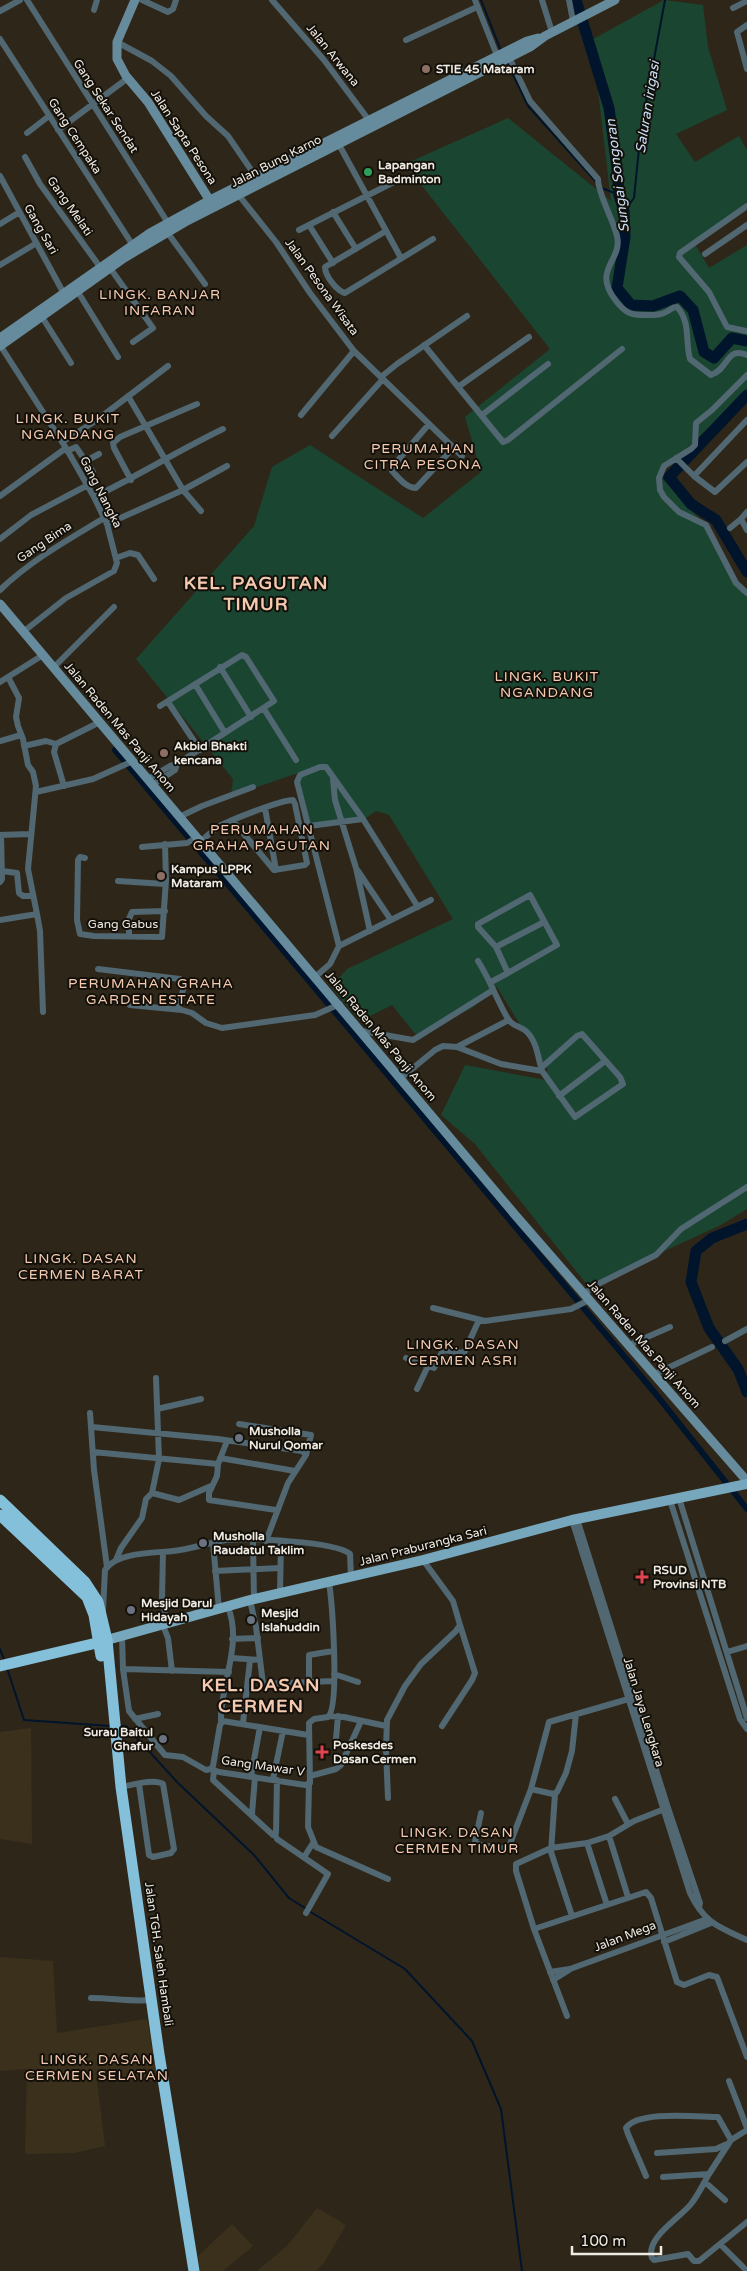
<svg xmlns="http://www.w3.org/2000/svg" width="747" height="2271" font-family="'Varela Round',sans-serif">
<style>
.built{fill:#3a301c}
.green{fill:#1a4531}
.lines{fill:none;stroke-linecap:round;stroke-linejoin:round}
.stream{stroke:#00142b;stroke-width:2}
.canal{stroke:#00142b;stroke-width:6}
.river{stroke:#00142b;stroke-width:11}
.street{stroke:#516772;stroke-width:6}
.secondary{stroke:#668b9d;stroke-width:9}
.primary{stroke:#77a7bd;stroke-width:10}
.highway{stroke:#85c0db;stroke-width:11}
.education-dot{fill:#8d6e63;stroke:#13100a;stroke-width:2}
.leisure-dot{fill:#2e9e5b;stroke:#13100a;stroke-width:2}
.worship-dot{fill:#6b7280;stroke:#13100a;stroke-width:2}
.health-dot{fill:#e0444e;stroke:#13100a;stroke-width:2}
.labels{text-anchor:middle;stroke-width:4;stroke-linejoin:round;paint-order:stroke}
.street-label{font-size:12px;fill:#efeae2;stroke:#13100a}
.poi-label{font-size:12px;font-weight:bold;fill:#efeae2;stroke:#13100a;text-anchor:start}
.water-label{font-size:14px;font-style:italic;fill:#c8def6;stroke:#13100a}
.neighbourhood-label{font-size:14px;letter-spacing:1px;fill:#f5cab0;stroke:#13100a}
.district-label{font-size:18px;font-weight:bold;letter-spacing:1px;fill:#f5cab0;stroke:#13100a}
</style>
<rect width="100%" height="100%" fill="#2e2719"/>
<!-- built -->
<path class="built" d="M31,1728l1,116 -32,-5v-107z
M0,1957l53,4 4,72 90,-14 11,62h-61l8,65 -31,7 -49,1 2,-85 -27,2z
M317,2208l29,17 -22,38 -8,8h-59l30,-25z
M232,2224l21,22 -30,25h-23l-2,-15z"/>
<!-- green -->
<path class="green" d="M664,0l39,5 5,42 19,63 -51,24 19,28 44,-26 8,14v52l-52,42 14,24 38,-23v146l-88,84 49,53 31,58 8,6v617l-26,16 -133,61 -113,-142 -34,-29 24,-50 81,15 1,-11 -50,-82 -25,21 -55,28 -25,-31 -32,16 -29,-34 16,-18 106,-50 -64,-104 -13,-4 -10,7 -57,5 -11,-50 -67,23 2,-17 -97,-120 118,-133 18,-59 38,-22 113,73 58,-46 -16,-55 85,-68 -145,-185 103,-46 103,83 -14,-119 -11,-39z"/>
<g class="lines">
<!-- stream -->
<path class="stream" d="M481,0l20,51
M507,62l21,44 69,77
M602,188l17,7
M624,211l10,-13 7,-69 24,-129
M0,1649l5,13
M7,1668l17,52 86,6
M120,1726h6l52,57 76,72 35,43 16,10
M309,1911l96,58 67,72 29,68 21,162"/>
<!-- canal -->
<path class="canal" d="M115,750l540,643 92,116"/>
<!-- river -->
<path class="river" d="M576,0l33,108 8,60 2,27 5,16 1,26 -8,51 14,17 22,1 27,-10 13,14 11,42 10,6 18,-20 15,3
M747,395l-78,82 22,27 25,16 31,52
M747,1224l-35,14 -16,13 -5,31 18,46 29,41 9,23"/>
<!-- street -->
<path class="street" d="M27,0l141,223
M142,0l26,12 5,-3 3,-9
M272,0l52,60 47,63
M475,0l23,58
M542,0l10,32
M569,0l4,21
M733,8l14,-7
M94,10l3,-10
M0,11l20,-11
M747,25l-10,7 10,37
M0,39l132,205
M406,40l71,-33
M117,42l35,19 19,15 35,40 22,20 28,41
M509,57l21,44 68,78c0,15 15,40 19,57 6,25 -26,33 -1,65 7,9 13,14 25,14 7,0 17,1 23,-2 6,-2 7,-6 13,-6 14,15 8,35 13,52l21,16c18,-6 15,-29 36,-20
M58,130l70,-52
M27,133l22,-17
M337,141l64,117
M25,157l15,27 60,83
M0,176l63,116
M237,193l39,49 34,51 44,58 108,105
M333,212l23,37
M0,224l18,-11
M309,225l24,38
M299,230l99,-50
M386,231l-61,36c0,9 12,24 20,26l88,-54
M167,232l38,52
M705,254l42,-29
M0,265l35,-21
M110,268l43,60 -20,14
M78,292l40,65
M42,317l29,46
M746,331l-19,-4 -18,-35 -30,-35 1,-4 67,-47
M0,345l66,103 28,49 13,27 10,39 -3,8 -48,27 -43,34
M424,345l79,97 5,-2 114,-91
M747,375l-35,35 -16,13 -1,22 -4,4 -27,17 -5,12 1,12 4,7 15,15 27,13 30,58 11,10
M381,377l16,-13 70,-48
M458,387l71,-50
M128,396l55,94 18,21
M301,415l53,-64
M482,415l66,-51
M747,420l-53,56 21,16 32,-30
M429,424l-36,42 -1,5c7,7 14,17 24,17l37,-40
M332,436l51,-57
M62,442l35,-22 71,-54
M67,451l9,-4 17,25
M676,458l18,18
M86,461l13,-7
M131,480l-17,-32 -1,-5 7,-6 77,-33
M0,496l66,-48
M94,497c44,-21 85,-47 129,-68
M747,512l-6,7 6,11
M107,524l76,-34 44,-24
M730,528l11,-9
M0,539l31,-24 55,-29
M116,558l14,-5 8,2 16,24
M0,590c31,-30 68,-50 104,-72
M54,667l60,-60
M220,667l31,50
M0,682l43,-27
M195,684l30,49
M168,702l32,48
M264,709l32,51
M0,741l21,-6
M56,744l44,-22
M56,744l-2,8 10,34
M24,746l22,-5 10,3
M148,779l22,-13 7,-2 97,-63 -28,-44 -4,-2 -82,51
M333,779l2,21 21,68 14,63
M152,785l23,-15 2,-6
M36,792l57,-13 40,-18
M265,808l11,62
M179,817l23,-11 51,-19
M309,826l54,-7
M0,835l30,-1
M200,842c6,-5 12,-11 18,-15 12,-7 63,-27 75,-27l2,4 12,59 -2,2 -31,5 -41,-49
M142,847l45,-4 9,-5
M85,858l-5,-1 -2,3 -1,60 3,14 14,2 68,1 4,-57 -1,-36
M2,871l15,2 2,20 4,3h9
M358,871l33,49
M118,881l47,3
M0,882l2,-3 -1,-44
M37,914l3,17 3,81
M0,920l37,-6 -9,-45 8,-83 -3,-14 -5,-7 -5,-26 -5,-13 -2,-9 3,-19 -11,-21
M129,935v-16l3,-7 33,-1
M339,946l92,-46
M496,947l48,-25
M478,961c12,19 19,39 30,58 5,8 13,7 19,13 10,10 11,26 15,39l33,46 48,-33 -3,-7 -38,-43 -5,2 -36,32
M98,969l82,10 4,7 -6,23
M315,977l15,-13 9,-18 -42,-164 3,-7 20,-8h6l37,52 55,88
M491,982l17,-9 -12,-26 -18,-20v-3l52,-29 27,50 -49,28
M130,1005l52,5 10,3 14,10 16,5 93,-13 25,-11
M362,1031l51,9 77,-48
M457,1047l52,-27
M401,1078l34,-28 8,-4 14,1 44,17 41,7
M559,1096l46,-35
M584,1294l12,-9 60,-30 25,-26 66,-42
M433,1308l52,13 86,-12 18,-9
M725,1341l22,-12
M629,1345l41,-18
M406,1358l28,10 9,-18 21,3 15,-33
M655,1374l57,-27
M417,1389l11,-23
M157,1409l44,-10
M90,1413l4,57 13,97
M239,1424l72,11 -5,20 -18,28 -22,58
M92,1427l126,12 84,12 4,4
M227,1441l-9,23 -1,12 -8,17v7l67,10
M93,1452l125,12
M220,1458l75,13
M152,1493l27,7 32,-14
M679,1498l68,220
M670,1500l70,219 7,10
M577,1519l91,289 32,95 -1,5
M572,1520l118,373c14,30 29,34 57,47
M253,1541l1,58
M213,1543l6,66
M163,1552l-1,46 5,24
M116,1560l5,-12 21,-30 4,-19 6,-6 7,-34 -3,-81
M215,1571l65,-3
M280,1593l1,-51
M250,1600l6,27 7,57 71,-3
M103,1610l2,-40c11,-18 49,-17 68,-19 18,-2 35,-8 53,-11 20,-2 110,1 124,14l1,23
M162,1623l6,15 4,33
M122,1635l1,34 6,42 36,44 18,2 23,13 5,-1 2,-3 7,-41 3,-4 85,14
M232,1639l26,-1
M727,1652l20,-6
M232,1658l28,2
M123,1669l106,3
M334,1674l24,8
M309,1683v-28l24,-4
M329,1716l15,1 42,9
M135,1719l23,-5
M221,1721c-1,-37 22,-76 7,-114
M243,1723l7,-63
M442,1726l30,-46 3,-7 -15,-48
M336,1739l2,-23
M211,1769l8,3 86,13 5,-2 -1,-60 5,-4 14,-2c12,-11 4,-115 1,-135
M214,1771l-1,9 60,55 3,-2 1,-53
M251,1776l9,-49
M310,1776l26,-7 5,-4 20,-44
M273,1779l10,-48
M309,1783l-1,44 8,20 72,32
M121,1787c11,-2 33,-9 42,-3l11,65 -3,4 -18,4 -4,-2 -10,-71
M531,1789l22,5 4,-2 9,-19 6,-22 4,-37
M555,1794l-4,58 21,64
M388,1798l-2,-48 1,-30 18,-34 16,-22 35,-33 4,-6 -7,-24 -30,-41
M615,1799l13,25
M481,1813l-6,29 5,3 28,4 23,-60 18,-67 83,-24
M252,1814l3,-37
M275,1835l2,4 51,35 -22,39
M609,1836l19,61
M587,1843l20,62
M304,1857l9,-14
M534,1929l112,-37 5,6 26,84 7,3 25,-10 8,2 30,80
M664,1942l47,-19
M550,1972l20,-3 137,-50
M553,1980l16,-10
M91,1998c21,0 40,4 61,2
M567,2016l-33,-87 -18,-58v-7l35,-16 36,-5 22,-7 25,-15 33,-13
M729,2081l18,47
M657,2153l59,-4 11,-5
M709,2174c-6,10 -10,20 -18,30 -11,14 -46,34 -39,54l2,2 34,-6 6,7h5l48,-39
M646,2176l-18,-42 -2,-6c12,-18 72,-11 92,-11l13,23
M663,2177l46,-3 22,-34 16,-10
M705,2182l20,18
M720,2244l27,27"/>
<!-- secondary -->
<path class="secondary" d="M135,0l-18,42v17l9,17 22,26 64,102
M0,338l150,-105 60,-33 317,-159 11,-3
M0,346l124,-88 61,-36 345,-175 15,-11 70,-36
M0,604l516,612 231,265"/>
<!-- primary -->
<path class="primary" d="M107,1640l143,-40 173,-40 149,-40 175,-36"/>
<!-- highway -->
<path class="highway" d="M0,1500l85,82 13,20 9,38 14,147 38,267 35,217
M0,1515l87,82 7,18 7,41
M0,1666l105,-25"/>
</g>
<!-- markers -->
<g class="education-dot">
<circle cx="426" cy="69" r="5"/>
<circle cx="164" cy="753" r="5"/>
<circle cx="161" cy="876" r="5"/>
</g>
<circle class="leisure-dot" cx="368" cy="172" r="5"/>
<g class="worship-dot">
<circle cx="239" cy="1438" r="5"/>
<circle cx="203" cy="1543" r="5"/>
<circle cx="131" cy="1610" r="5"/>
<circle cx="251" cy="1620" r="5"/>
<circle cx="163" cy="1739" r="5"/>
</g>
<g class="health-dot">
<path d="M639.5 1569.5h5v5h5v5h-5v5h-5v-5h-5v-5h5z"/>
<path d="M319.5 1744.5h5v5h5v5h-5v5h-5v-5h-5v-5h5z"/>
</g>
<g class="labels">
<!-- street labels -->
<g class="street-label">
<text transform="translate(333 55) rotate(51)" y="4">Jalan Arwana</text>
<text transform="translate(106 106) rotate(57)" y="4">Gang Sekar Sendat</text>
<text transform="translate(75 136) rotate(57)" y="4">Gang Cempaka</text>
<text transform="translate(184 137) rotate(57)" y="4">Jalan Sapta Pesona</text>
<text transform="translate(276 161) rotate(-27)" y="4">Jalan Bung Karno</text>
<text transform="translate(70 206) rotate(55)" y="4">Gang Melati</text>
<text transform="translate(41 229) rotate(60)" y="4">Gang Sari</text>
<text transform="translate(322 287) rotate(54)" y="4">Jalan Pesona Wisata</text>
<text transform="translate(101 492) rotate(63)" y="4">Gang Nangka</text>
<text transform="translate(44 542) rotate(-34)" y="4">Gang Bima</text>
<text transform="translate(120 727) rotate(50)" y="4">Jalan Raden Mas Panji Anom</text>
<text x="123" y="928">Gang Gabus</text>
<text transform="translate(381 1036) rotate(50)" y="4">Jalan Raden Mas Panji Anom</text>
<text transform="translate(644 1344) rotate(49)" y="4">Jalan Raden Mas Panji Anom</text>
<text transform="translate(423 1546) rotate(-14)" y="4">Jalan Praburangka Sari</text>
<text transform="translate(644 1712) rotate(73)" y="4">Jalan Jaya Lengkara</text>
<text transform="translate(263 1766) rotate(8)" y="4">Gang Mawar V</text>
<text transform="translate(625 1936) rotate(-21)" y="4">Jalan Mega</text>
<text transform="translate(159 1954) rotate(82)" y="4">Jalan TGH. Saleh Hambali</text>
</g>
<!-- poi labels -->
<g class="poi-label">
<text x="436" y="73">STIE 45 Mataram</text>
<text x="378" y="169">Lapangan<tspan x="378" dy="14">Badminton</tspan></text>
<text x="174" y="750">Akbid Bhakti<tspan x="174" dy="14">kencana</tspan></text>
<text x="171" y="873">Kampus LPPK<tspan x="171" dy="14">Mataram</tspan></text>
<text x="249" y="1435">Musholla<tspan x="249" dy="14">Nurul Qomar</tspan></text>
<text x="213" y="1540">Musholla<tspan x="213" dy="14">Raudatul Taklim</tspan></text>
<text x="653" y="1574">RSUD<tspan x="653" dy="14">Provinsi NTB</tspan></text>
<text x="141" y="1607">Mesjid Darul<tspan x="141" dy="14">Hidayah</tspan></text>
<text x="261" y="1617">Mesjid<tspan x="261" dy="14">Islahuddin</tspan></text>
<text x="153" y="1736" text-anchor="end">Surau Baitul<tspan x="153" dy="14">Ghafur</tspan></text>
<text x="333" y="1749">Poskesdes<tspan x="333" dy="14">Dasan Cermen</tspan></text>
</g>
<!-- water labels -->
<g class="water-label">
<text transform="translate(647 107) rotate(-81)" y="5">Saluran irigasi</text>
<text transform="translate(617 176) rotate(-97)" y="5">Sungai Songoran</text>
</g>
<!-- neighbourhood labels -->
<g class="neighbourhood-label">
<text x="160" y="299">LINGK. BANJAR<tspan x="160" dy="16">INFARAN</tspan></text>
<text x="68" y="423">LINGK. BUKIT<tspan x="68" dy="16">NGANDANG</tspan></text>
<text x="423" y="453">PERUMAHAN<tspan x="423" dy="16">CITRA PESONA</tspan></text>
<text x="547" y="681">LINGK. BUKIT<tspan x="547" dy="16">NGANDANG</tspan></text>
<text x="262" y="834">PERUMAHAN<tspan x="262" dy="16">GRAHA PAGUTAN</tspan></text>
<text x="151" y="988">PERUMAHAN GRAHA<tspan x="151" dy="16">GARDEN ESTATE</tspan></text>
<text x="81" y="1263">LINGK. DASAN<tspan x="81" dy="16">CERMEN BARAT</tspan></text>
<text x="463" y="1349">LINGK. DASAN<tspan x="463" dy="16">CERMEN ASRI</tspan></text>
<text x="457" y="1837">LINGK. DASAN<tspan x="457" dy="16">CERMEN TIMUR</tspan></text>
<text x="97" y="2064">LINGK. DASAN<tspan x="97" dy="16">CERMEN SELATAN</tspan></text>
</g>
<!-- district labels -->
<g class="district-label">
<text x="256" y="589">KEL. PAGUTAN<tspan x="256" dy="21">TIMUR</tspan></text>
<text x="261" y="1691">KEL. DASAN<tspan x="261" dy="21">CERMEN</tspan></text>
</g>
</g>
<!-- scale -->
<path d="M572 2246v8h89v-8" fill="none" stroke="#efeae2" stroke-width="2.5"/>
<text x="580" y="2246" font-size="15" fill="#efeae2" stroke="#13100a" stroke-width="4" paint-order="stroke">100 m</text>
</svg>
